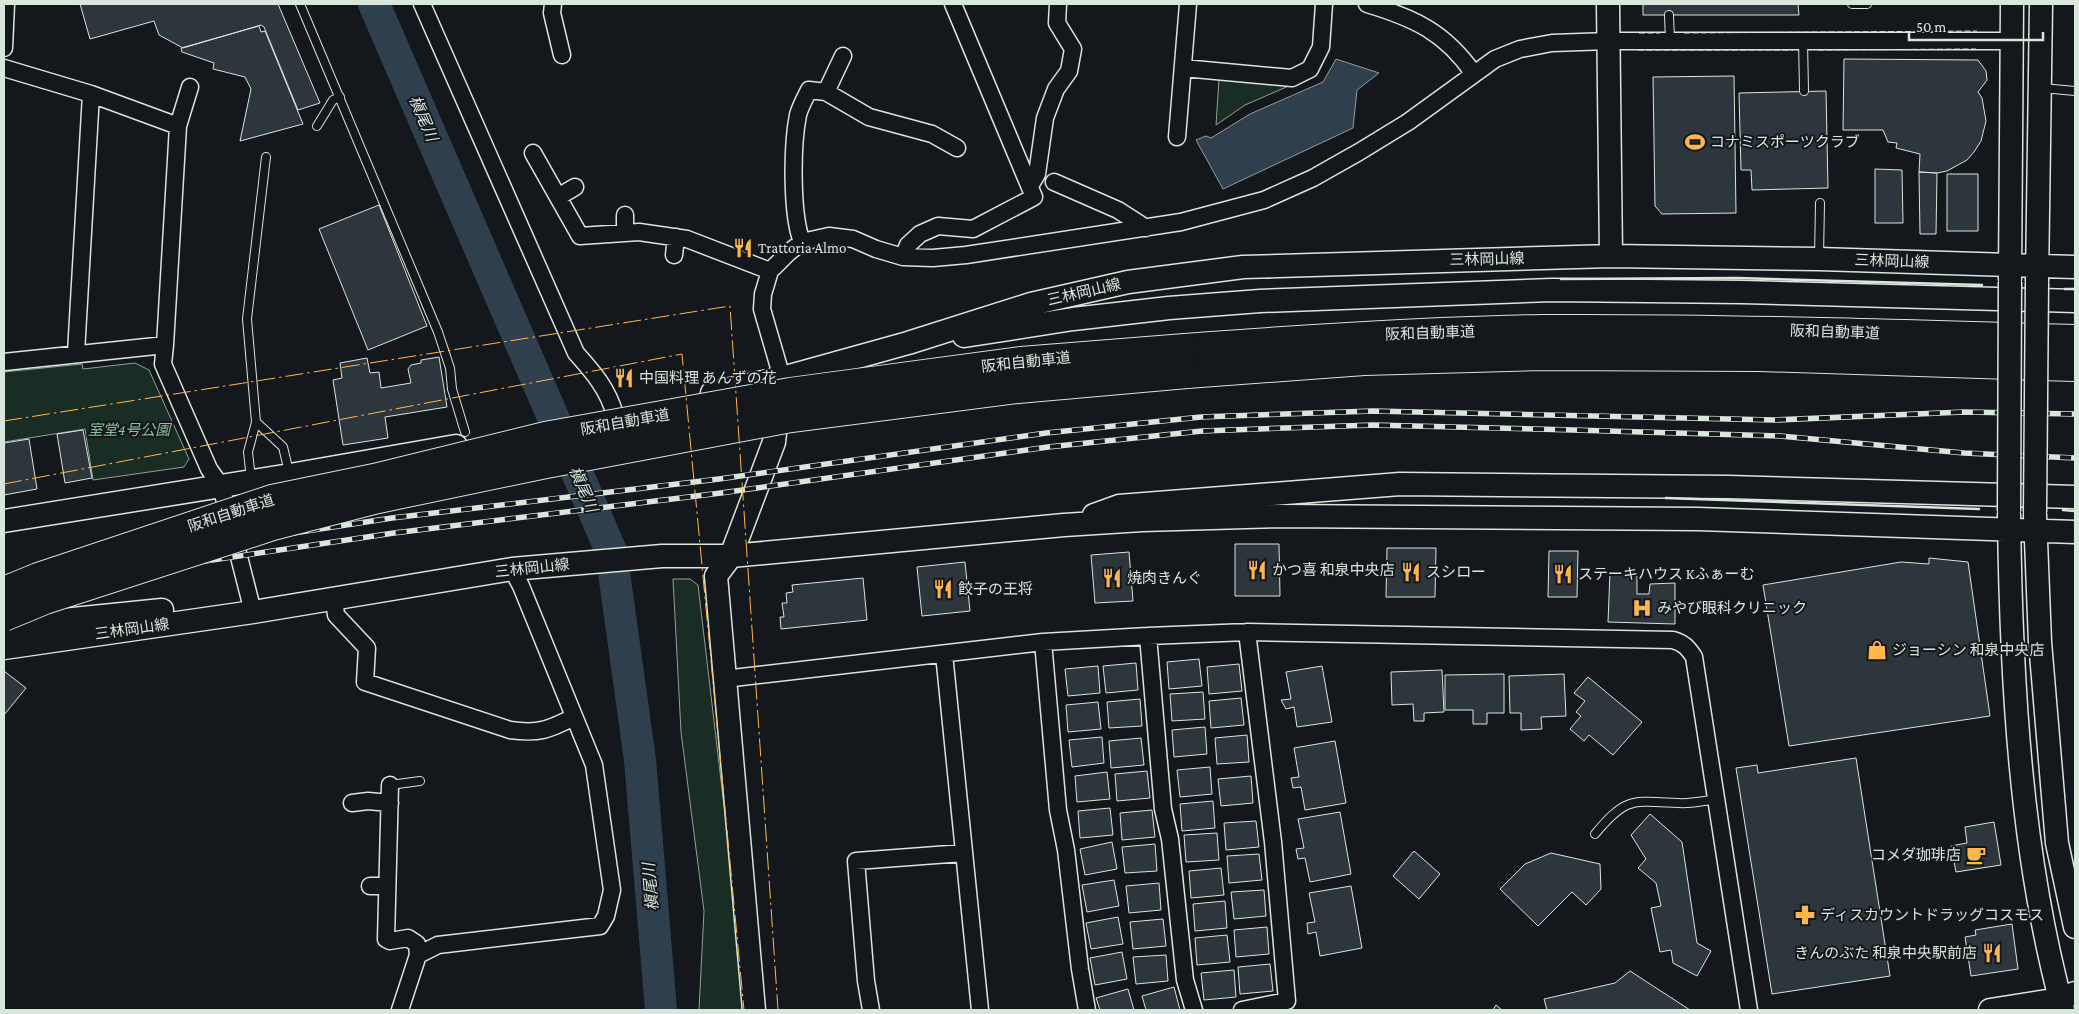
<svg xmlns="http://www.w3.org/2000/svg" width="2079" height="1014" font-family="'Crimson Pro','Noto Sans JP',serif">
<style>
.green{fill:#1a2d24;stroke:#939e99}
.water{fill:#2f3f4d;stroke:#939e99}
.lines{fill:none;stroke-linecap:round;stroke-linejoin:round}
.river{stroke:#2f3f4d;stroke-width:32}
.building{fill:#2c363c;stroke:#d8e6dc}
.lane-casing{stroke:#d8e6dc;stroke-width:10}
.street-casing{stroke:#d8e6dc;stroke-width:19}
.secondary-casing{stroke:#d8e6dc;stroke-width:25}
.highway-casing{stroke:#d8e6dc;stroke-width:30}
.lane{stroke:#14181c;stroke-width:8}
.street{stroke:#14181c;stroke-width:16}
.secondary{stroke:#14181c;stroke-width:22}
.highway{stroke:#14181c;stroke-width:28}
.rail-casing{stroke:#d8e6dc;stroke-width:5.5}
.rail{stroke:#14181c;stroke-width:4;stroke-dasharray:11;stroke-linecap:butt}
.secondary-bridge-casing{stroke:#d8e6dc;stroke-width:25;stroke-linecap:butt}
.highway-bridge-casing{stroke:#d8e6dc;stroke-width:30;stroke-linecap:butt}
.secondary-bridge{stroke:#14181c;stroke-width:22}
.highway-bridge{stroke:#14181c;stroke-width:28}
.fence{stroke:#d8e6dc;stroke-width:1;stroke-dasharray:6 2.5;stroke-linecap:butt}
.wall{stroke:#d8e6dc;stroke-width:2.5}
.power{stroke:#ffb74d;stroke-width:1;stroke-dasharray:18 4 2.5 4;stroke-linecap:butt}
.labels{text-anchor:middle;stroke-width:4;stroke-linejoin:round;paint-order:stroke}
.poi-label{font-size:15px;fill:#d8e6dc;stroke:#14181c;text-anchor:start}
.street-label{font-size:15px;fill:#d8e6dc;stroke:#14181c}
.park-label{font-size:15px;font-style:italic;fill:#8ac095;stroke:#14181c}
.water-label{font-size:16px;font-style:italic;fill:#d8e6dc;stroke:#14181c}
</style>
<rect width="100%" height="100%" fill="#14181c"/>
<!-- green -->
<path class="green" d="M1219,79l72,6 -46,20 -29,20z
M135,363l14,7 40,89 -5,8 -91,13 -8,-51 -81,13v-70l78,-8 1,5z
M673,579h17l8,6 50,425h-49l5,-99 -23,-179z"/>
<!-- water -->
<path class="water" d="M1336,59l43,14 -22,17 -4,38 -130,61 -27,-49 10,-4 5,2 39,-24 73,-32z"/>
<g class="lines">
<!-- river -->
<path class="river" d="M374,4l237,547 29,209 21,250"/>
</g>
<!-- building -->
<path class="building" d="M80,4h198l42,99 -22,7 -34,-83 -3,-2 -78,23 -24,-13 -5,-14 -64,18z
M1643,4h155l1,11h-156z
M259,26l2,6 4,-1 38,93 -63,17 11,-52 -6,-12 -32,-8 1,-6 -32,-11 -1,-4z
M1844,59l134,1 8,11 1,9 -9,12 4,6 4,23 -5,20 -7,11 -7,8 -20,11 -10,2 -18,-1 1,-18 -24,-6 1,-5 -9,-1 -5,-12h-40z
M1734,76l2,137 -74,1 -7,-8 -2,-129z
M1826,91l2,97 -76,2 -1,-20h-10l-2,-77z
M1875,169l27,1 1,53h-28z
M1919,172l18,1 -1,61h-16z
M1947,174h31v57h-31z
M379,205l48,121 -59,24 -49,-121z
M439,357l8,50 -62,10 3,21 -45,7 -10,-65 9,-2 -2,-15 27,-5 3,15 9,-1 2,16 30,-5 -3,-14 3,-4 10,-2v-3z
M83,430l9,48 -27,5 -8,-49z
M29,439l8,50 -33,6v-52z
M1235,544h44l1,52h-45z
M1387,548h49l-1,49h-49z
M1549,551h29l-1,46h-29z
M1129,552l4,49 -38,2 -4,-48z
M1929,558l39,4 22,154 -201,30 -26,-161 138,-23 28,2z
M965,562l5,49 -48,5 -5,-49z
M1610,572l27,1v21h12l1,-10 25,-1v41l-67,-2z
M863,578l4,42 -86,9 -1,-12h4l-2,-14h5l-1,-10 7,-1 -1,-7z
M1199,659l3,27 -33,3 -2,-27z
M1136,663l2,27 -32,3 -3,-27z
M1239,664l3,27 -33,3 -2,-27z
M1098,666l2,27 -32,3 -3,-27z
M1322,666l10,56 -35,5 -3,-20 -8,2 -5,-9 10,-1 -5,-27z
M1442,670l2,42 -20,1v8h-10l-1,-17 -21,1 -1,-33z
M4,671l22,17 -22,27z
M1504,674v39h-17v11h-14v-14h-28v-35z
M1564,674l2,42 -25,1 1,12 -21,1v-17h-11l-1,-37z
M1588,677l54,45 -29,33 -24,-20 -5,6 -14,-12 11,-13 -5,-4 9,-11 -11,-8z
M1203,692l2,27 -33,2 -2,-27z
M1241,698l3,27 -33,3 -2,-27z
M1140,699l2,27 -33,2 -2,-26z
M1098,702l3,27 -33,3 -2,-27z
M1205,727l2,27 -33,3 -2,-27z
M1247,735l2,27 -32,2 -2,-26z
M1102,737l2,26 -32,4 -3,-27z
M1141,738l3,27 -33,3 -2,-27z
M1335,741l11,62 -41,7 -4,-23 -8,1 -2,-10 8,-1 -5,-29z
M1856,758l34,218 -118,18 -36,-226 21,-3 1,8z
M1210,767l2,27 -32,3 -3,-27z
M1147,771l3,27 -33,3 -2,-27z
M1107,772l3,27 -33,3 -2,-26z
M1251,776l2,27 -32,3 -3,-27z
M1213,801l2,27 -33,3 -2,-27z
M1110,808l3,27 -33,3 -2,-27z
M1152,810l3,27 -33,3 -2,-27z
M1340,812l11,62 -41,8 -5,-24 -7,1 -2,-10 8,-1 -6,-29z
M1650,814l32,28 15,101 14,8 -14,25 -24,-13 -2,-13 -11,2 -9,-44 10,-2 -5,-23 -18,-15 8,-9 -15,-24z
M1256,821l3,26 -33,3 -2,-27z
M1994,822l7,43 -45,7 -5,-26 16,-3 -2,-16z
M1217,833l2,27 -33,2 -2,-27z
M1112,842l5,27 -32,6 -5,-26z
M1155,844l2,27 -32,2 -3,-26z
M1414,851l26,23 -21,25 -26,-23z
M1551,853l49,11 1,25 -15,16 -14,-13 -34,34 -38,-37 25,-25z
M1259,854l3,26 -33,3 -2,-27z
M1221,868l3,27 -33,3 -2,-27z
M1114,880l5,26 -32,6 -5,-27z
M1159,883l2,27 -32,3 -3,-27z
M1351,886l11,62 -42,8 -4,-24 -8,2 -1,-11 8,-1 -6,-29z
M1264,890l2,26 -32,3 -3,-27z
M1225,901l2,27 -32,3 -2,-27z
M1118,917l5,27 -32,5 -5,-26z
M1163,919l3,27 -33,3 -3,-27z
M2012,924l6,45 -47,7 -6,-39 11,-2 -1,-5z
M1267,927l2,27 -33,3 -2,-27z
M1227,935l3,27 -33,3 -2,-27z
M1122,952l5,27 -32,6 -5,-27z
M1166,955l2,26 -32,3 -3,-27z
M1270,964l3,27 -33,3 -2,-27z
M1234,970l2,27 -32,3 -3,-27z
M1630,971l60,39h-143l-3,-11 71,-16z
M1174,987l6,23h-34l-4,-14z
M1128,989l6,21h-34l-4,-12z
M1496,1005l6,5h-9z"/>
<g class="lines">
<defs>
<path id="lane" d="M300,4l138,328 12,36 2,21 13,43
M1852,4h15
M1669,15l1,26
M1803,41l1,50
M2042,88l33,3
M317,126l16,-26 7,-3
M1819,257l1,-54
M256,422l27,25 6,25
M251,479l-3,-27 8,-30 -9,-103 19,-162
M390,785l30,-4
M1595,834c31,-37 36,-33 83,-31 13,1 26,-2 39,-4"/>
<path id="street" d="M422,4l154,349c17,19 32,36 39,62
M553,4l-1,9 10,42
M1367,4c47,14 78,28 107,70
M4,48l2,-44
M4,68l87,26 87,32
M1183,68l109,10 18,-9 11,-22 3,-43
M826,92l17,-36
M1177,137l11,-133
M533,153l47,83 59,-4 48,7 83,32
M1054,182l64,28 28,18
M1030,186l7,-12 8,-56 11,-29 13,-18 4,-22 -16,-26 1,-19
M558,197l17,-10
M625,233v-18
M802,242c-11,-28 -10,-97 -4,-127 2,-8 7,-17 11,-25l17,2 43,25 63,17 25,14
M674,255l2,-18
M903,257l5,-12 12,-11 18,-8 35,3 61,-32 -81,-193
M165,345l13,-219 12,-39
M76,353l15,-259
M4,362l161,-17 -2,19 46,105 12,17 32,126
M782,378l-20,-69 1,-15 7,-23 18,-18 14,-11 27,-6 24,3 23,10 27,8 30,1 33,-3 215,-33 83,-22 49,-22 46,-26 49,-30 87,-63 25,-10 32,-6 57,-2h403
M334,598l2,17 31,33 -2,34 145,48c29,4 38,0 64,-13
M1148,636l15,173 7,30 15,141 9,30
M1043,642l15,168 8,40 14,119 7,41
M944,654l36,356
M724,679l319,-37 105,-6 99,-4 426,8c11,3 15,8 21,17l55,353
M390,785l-4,154 4,2 18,-3 9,6 1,11
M352,803l16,-2 22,2
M370,886h17
M400,1010l18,-55 20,-10 162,-19 6,-10 6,-26 -18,-125 -73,-179 -9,-17
M871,1010l-5,-29 -10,-120 107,-8
M1242,1010l45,-9 -14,-159 -26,-210"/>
<path id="secondary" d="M1608,4l3,252
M2010,278l2,-274
M2037,280l4,-276
M964,336l109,-17 96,-11 91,-7 292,-11 190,2 333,9
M712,393l70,-15 126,-35 123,-39 97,-22 115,-15 368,-11 208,3 256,8
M1094,515l25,-9 281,-22 329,3 346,10
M2009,515c2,163 11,337 54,495
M2035,515l5,127 17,201 18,84
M4,521l286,-46 166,-29
M4,626l158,-16
M4,648l249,-36 259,-43 150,-13h69l333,-31 78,-5 136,-4 420,3 377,13
M754,1010l-38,-434 15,-20 43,-114 4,-36
M1990,1010l70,-11 15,-6"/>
<path id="highway" d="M1185,348c119,-9 238,-17 357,-19 178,-1 356,5 533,10
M1187,374l177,-13 177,-5 219,1 315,10"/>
</defs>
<!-- lane casing -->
<use href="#lane" class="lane-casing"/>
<!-- street casing -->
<use href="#street" class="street-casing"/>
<!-- secondary casing -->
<use href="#secondary" class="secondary-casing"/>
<!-- highway casing -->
<use href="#highway" class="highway-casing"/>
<!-- lane -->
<use href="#lane" class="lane"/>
<!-- street -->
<use href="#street" class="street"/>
<!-- secondary -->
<use href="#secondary" class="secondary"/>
<!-- highway -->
<use href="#highway" class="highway"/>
<defs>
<path id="rail" d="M4,577l388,-59 327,-39 327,-46 155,-16 172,-6 402,9 189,-8 111,2
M4,591l390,-58 327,-40 327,-46 154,-16 171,-6 200,5 207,6 184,17 111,5"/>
</defs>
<!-- rail casing -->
<use href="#rail" class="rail-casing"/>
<!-- rail -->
<use href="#rail" class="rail"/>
<defs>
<path id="secondary-bridge" d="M2009,511l1,-229
M2035,512l2,-229"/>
<path id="highway-bridge" d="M4,591l34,-14 234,-78 102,-21 171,-42 245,-44 231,-31 164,-13
M4,617l41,-17 228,-74 105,-27 168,-35 245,-46 227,-29 169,-15"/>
</defs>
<!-- secondary-bridge casing -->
<use href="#secondary-bridge" class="secondary-bridge-casing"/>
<!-- highway-bridge casing -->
<use href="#highway-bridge" class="highway-bridge-casing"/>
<!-- secondary-bridge -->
<use href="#secondary-bridge" class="secondary-bridge"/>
<!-- highway-bridge -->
<use href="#highway-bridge" class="highway-bridge"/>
<!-- fence -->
<path class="fence" d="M1639,33h21
M1684,33l293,-2
M1638,50h155
M1818,50l158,-1"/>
<!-- wall -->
<path class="wall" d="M1561,279l176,-1 245,7
M2065,289h10
M1666,498l313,11
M2063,510l12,1"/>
<!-- power -->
<path class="power" d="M4,421l726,-115 48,704
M4,484l678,-130 62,656"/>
</g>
<!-- icons -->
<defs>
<symbol id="stadium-bare" viewBox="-9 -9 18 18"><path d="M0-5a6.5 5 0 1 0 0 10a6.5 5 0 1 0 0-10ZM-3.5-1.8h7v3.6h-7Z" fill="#ffb74d" stroke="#14181c" stroke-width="2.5" paint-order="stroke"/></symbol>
<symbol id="restaurant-bare" viewBox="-9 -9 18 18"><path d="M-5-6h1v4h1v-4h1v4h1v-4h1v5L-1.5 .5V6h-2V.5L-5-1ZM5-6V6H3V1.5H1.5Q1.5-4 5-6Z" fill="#ffb74d" stroke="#14181c" stroke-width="2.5" paint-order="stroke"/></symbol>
<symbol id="hospital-bare" viewBox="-9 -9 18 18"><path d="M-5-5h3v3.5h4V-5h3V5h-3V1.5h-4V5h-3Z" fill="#ffb74d" stroke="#14181c" stroke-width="2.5" paint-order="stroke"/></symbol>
<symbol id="shop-bare" viewBox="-9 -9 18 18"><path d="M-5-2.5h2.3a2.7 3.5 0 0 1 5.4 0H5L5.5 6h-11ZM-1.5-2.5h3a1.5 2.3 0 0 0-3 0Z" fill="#ffb74d" stroke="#14181c" stroke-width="2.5" paint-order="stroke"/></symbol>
<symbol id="cafe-bare" viewBox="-9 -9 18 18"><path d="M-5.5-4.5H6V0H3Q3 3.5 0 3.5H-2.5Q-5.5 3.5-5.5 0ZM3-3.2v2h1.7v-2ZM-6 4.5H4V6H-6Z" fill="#ffb74d" stroke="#14181c" stroke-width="2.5" paint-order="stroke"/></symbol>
<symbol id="pharmacy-bare" viewBox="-9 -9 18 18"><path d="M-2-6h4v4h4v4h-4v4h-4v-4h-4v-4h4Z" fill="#ffb74d" stroke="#14181c" stroke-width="2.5" paint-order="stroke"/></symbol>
</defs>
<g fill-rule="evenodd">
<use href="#stadium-bare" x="1681" y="128" width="28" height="28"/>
<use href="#restaurant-bare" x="729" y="234" width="28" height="28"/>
<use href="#restaurant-bare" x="610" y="364" width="28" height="28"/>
<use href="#restaurant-bare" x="1243" y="556" width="28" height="28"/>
<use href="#restaurant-bare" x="1397" y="558" width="28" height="28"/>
<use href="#restaurant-bare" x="1549" y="560" width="28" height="28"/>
<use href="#restaurant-bare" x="1098" y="564" width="28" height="28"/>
<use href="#restaurant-bare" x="929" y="575" width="28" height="28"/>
<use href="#hospital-bare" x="1628" y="594" width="28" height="28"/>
<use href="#shop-bare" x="1863" y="636" width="28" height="28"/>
<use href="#cafe-bare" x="1962" y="841" width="28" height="28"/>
<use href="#pharmacy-bare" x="1791" y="901" width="28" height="28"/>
<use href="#restaurant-bare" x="1978" y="939" width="28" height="28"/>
</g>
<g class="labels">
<!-- poi labels -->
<g class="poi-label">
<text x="1710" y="147">コナミスポーツクラブ</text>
<text x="758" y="253">Trattoria Almo</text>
<text x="639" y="383">中国料理 あんずの花</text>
<text x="1272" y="575">かつ喜 和泉中央店</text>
<text x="1426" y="577">スシロー</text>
<text x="1578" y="579">ステーキハウス Kふぁーむ</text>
<text x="1127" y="583">焼肉きんぐ</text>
<text x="958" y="594">餃子の王将</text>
<text x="1657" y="613">みやび眼科クリニック</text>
<text x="1892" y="655">ジョーシン 和泉中央店</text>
<text x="1961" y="860" text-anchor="end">コメダ珈琲店</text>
<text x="1820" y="920">ディスカウントドラッグコスモス</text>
<text x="1977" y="958" text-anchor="end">きんのぶた 和泉中央駅前店</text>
</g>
<!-- street labels -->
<g class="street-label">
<text transform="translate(1487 259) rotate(-1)" y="5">三林岡山線</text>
<text transform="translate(1892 261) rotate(2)" y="5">三林岡山線</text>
<text transform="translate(1084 292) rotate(-13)" y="5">三林岡山線</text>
<text transform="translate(1835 332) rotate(2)" y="5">阪和自動車道</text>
<text transform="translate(1430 333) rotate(-2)" y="5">阪和自動車道</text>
<text transform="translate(1026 362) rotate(-6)" y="5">阪和自動車道</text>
<text transform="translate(625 422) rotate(-10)" y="5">阪和自動車道</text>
<text transform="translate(231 513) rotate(-18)" y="5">阪和自動車道</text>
<text transform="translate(532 568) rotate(-6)" y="5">三林岡山線</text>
<text transform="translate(132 629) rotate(-8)" y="5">三林岡山線</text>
</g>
<!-- park labels -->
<g class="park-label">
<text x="129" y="435">室堂4号公園</text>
</g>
<!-- water labels -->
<g class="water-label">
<text transform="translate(424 118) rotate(67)" y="6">槇尾川</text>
<text transform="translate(584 489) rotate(67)" y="6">槇尾川</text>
<text transform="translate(650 887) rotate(-95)" y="6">槇尾川</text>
</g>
</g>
<!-- border -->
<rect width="2079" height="1014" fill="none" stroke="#d8e6dc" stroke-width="10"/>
<!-- scale -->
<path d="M1909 32v8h134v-8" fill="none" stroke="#d8e6dc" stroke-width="2.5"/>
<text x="1916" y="32" font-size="15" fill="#d8e6dc" stroke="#14181c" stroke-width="4" paint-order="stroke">50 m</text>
</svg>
